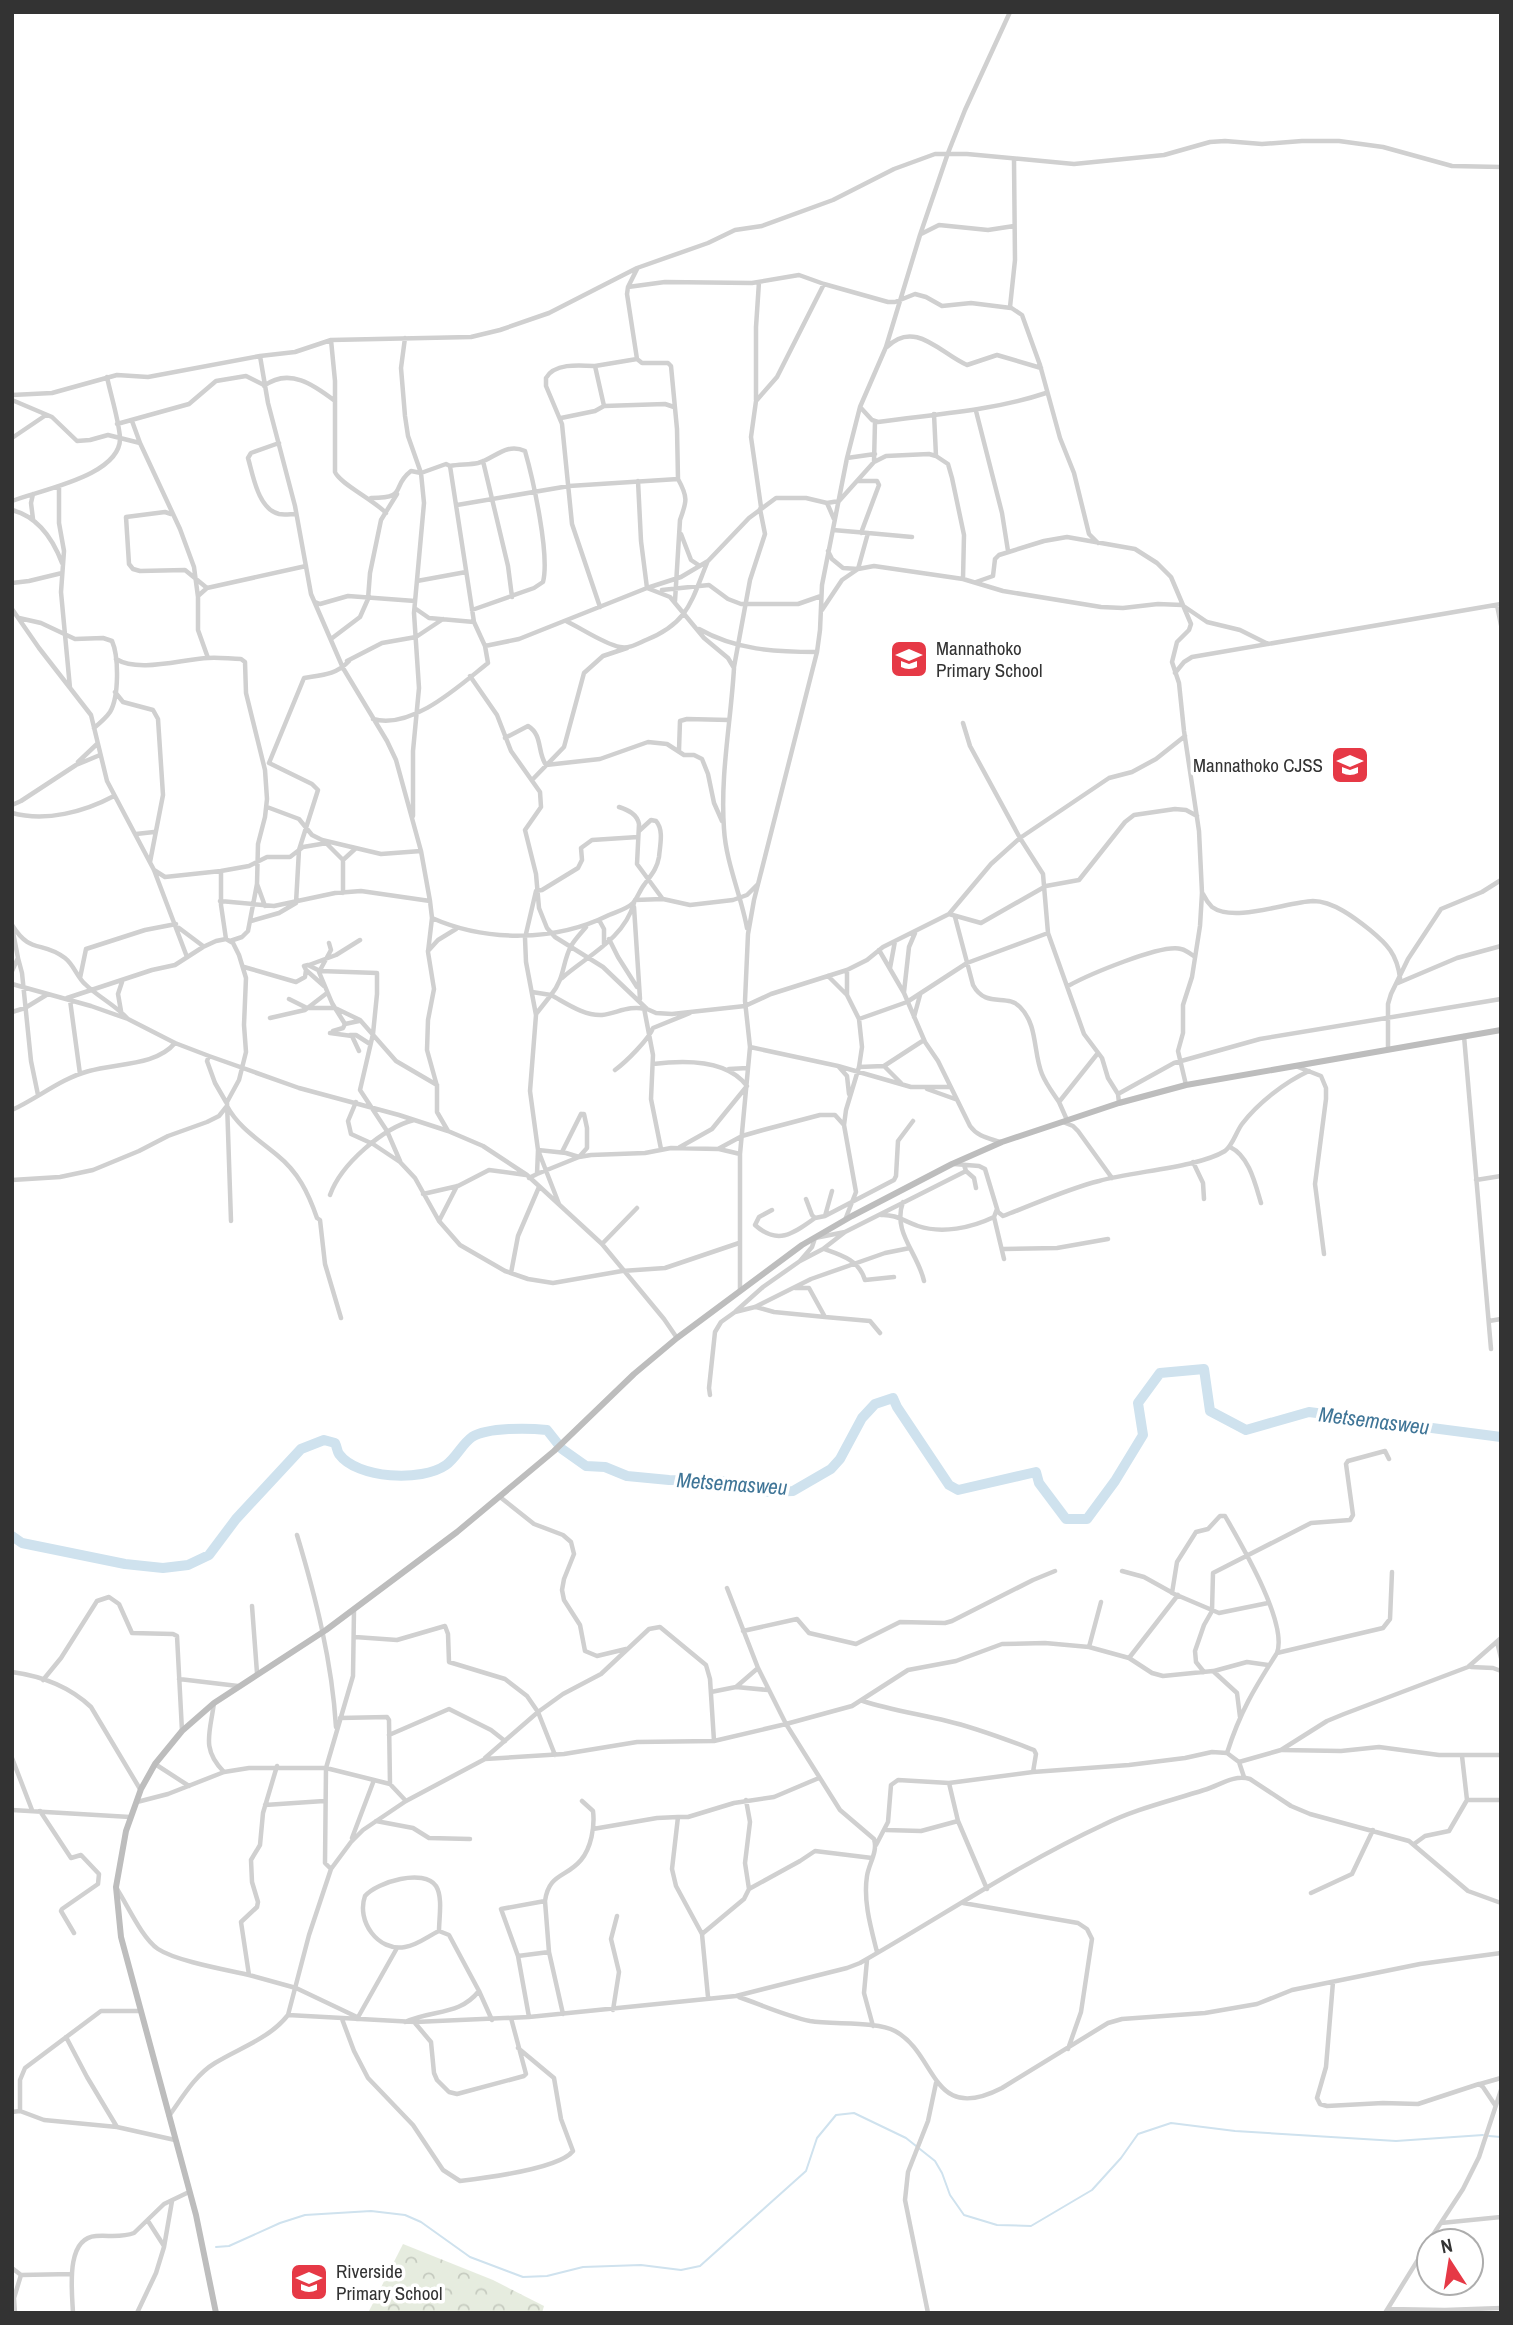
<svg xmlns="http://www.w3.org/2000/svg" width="1513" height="2325" font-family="'Archivo Narrow',sans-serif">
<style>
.forest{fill:url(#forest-crowns)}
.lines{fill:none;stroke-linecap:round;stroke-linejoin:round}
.stream{stroke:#cfe2ee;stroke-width:2}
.river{stroke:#cfe2ee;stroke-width:10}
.street{stroke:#d0d0d0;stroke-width:4.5}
.secondary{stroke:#bdbdbd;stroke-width:6}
.labels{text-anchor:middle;stroke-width:7;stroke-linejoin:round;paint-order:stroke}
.poi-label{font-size:19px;fill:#333;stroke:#fff;text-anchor:start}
.water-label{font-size:21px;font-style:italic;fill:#3f7597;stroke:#fff}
</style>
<defs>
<pattern id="forest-crowns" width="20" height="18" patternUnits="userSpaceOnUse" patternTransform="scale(1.75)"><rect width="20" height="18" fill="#e6ecdf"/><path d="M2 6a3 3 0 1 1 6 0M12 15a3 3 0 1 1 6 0" fill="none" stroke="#c6cbc0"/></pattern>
</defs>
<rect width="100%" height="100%" fill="#fff"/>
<!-- forest -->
<path class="forest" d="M403,2244l90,36 51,26 -2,7h-174z"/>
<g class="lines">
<!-- stream -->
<path class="stream" d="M1489,2136l12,1
M216,2247l13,-1 51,-23 25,-8 66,-4 34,4 16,7 49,35 53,20 24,-1 36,-9 58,-2 40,5 19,-4 106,-95 11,-33 19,-23 18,-2 52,25 29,23 7,12 8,22 14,20 33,10 34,1 61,-36 29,-32 17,-24 33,-11 64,8 161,10 87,-6"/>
<!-- river -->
<path class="river" d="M12,1536l10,7 103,21 38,4 25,-3 21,-10 27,-36 65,-70 23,-9 11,3c2,4 2,8 4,11 18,25 83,28 107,11 10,-7 16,-21 26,-28 16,-10 57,-9 75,-7l15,19 24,17 19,1 22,9 42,4 54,1 46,11 24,-1 38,-22 9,-10 22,-41 13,-14 18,-6 4,9 52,78 9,5 78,-18 3,11 27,36h21l28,-38 28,-46 -5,-32 22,-30 44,-4 6,42 36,19 63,-18 192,25"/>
<!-- street -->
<path class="street" d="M1014,160l1,100 -5,47 12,8 18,50 20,73 14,35 15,61 9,9
M921,234l18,-9 49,5 26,-4
M637,269l-9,18 -1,7 10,65 5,4h26l3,3 6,63 1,50
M628,287l37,-5 87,1 47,-8 25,9
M405,338l-4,30 4,48 3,20 13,37 3,30 -10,110 5,75 -6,63v65
M331,340l140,-3 29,-7 49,-17 88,-45 71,-25 27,-13 27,-4 71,-26 61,-31 41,-15h32l107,10 90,-9 46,-13 15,-1 37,3 40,-3h37l44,6 69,19 49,1
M887,347c28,-28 54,7 80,18l30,-10 44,13
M260,356l8,47 27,103 16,88 32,74 44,73 9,19 25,91 9,50 2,17 -4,34 6,37 -6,31 -1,30 10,36v26l11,19
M595,366l42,-7
M264,386c25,-19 50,-1 71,15
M12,395l40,-2 65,-18 31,2 112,-21 35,-4 36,-12 4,41v91c5,12 38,27 51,41
M12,400l40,17 25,24 13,-1 18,-5 32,8 40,86 14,38 4,30v33l10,28
M756,400v-73l3,-45
M861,408l11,12 6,2c57,-8 114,-11 168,-29
M976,411l26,102 6,38
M934,414l2,42
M561,418l34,-7 9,-5
M132,421l8,22
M117,424l72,-20 27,-23 30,-5 18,9
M12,438l34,-23
M279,443l-28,10 -3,5c5,17 10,51 31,56 5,1 12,0 17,0
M847,458l28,-4
M483,461l25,105 4,31
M874,462l1,-40
M450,466l24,156
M638,481l3,60 6,47 23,9 34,41 24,20 6,10c-3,53 -14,107 -10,161 2,34 17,66 23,99
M859,481h18l2,4 -18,48
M59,487v36l5,28 -3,41 9,96
M371,498c38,0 19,-11 40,-27l10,2 25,-9 4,2c9,-2 19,-1 28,-3 16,-4 28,-21 47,-12 8,28 25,104 18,131l-9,6 -62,22
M12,501c27,-11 110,-25 108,-64 -2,-20 -9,-41 -13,-60
M827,503l12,-2 35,-39 12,-6 43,-2 7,2 12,8 4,14 12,57 -1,44
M457,505l112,-19 109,-7c10,18 9,22 2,41l-5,81
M761,507l-10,-70 5,-36 21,-24 47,-93 64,18h7l20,-8 11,3 16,9 29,-3 40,5
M12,510c27,7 41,29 50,53
M171,514l-6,-2 -39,5 3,47 4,5 7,2 45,-1 22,18
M33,519l-2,-16 2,-9
M868,533l44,4
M681,534l10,26 9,6
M828,551l4,8 11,9 15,1 16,-3 89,13 40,12 98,16 22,1 35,-4 24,1 25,17 33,8 28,14
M417,581l49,-9
M976,582l17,-6 2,-17 4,-4 45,-14 23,-4 68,12 22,14 14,14 20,47 -2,6 -12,12 -5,20 7,21 5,48 15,100 3,62 -2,33 -8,51 -9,28v28l-5,18 8,34
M12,583l17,-2 33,-8
M662,590l47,-5 19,14 13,5h57l23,-8
M198,596l9,-8 99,-22
M315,602l5,2 28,-8 67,5
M1497,605l4,20
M600,607l-28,-83 -10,-100 -16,-38v-8c8,-15 33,-13 49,-12l9,40 61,-2 9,3
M12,609l27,39 52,67 16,66 47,89 33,87
M822,610l20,-30 16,-11 10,-36 -35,-3
M19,618l22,5 34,16 28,-1 9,3c7,16 7,56 -2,71 -4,6 -10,11 -16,16
M566,621c15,7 38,23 54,26 9,2 17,-3 26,-7 42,-17 45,-38 61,-77
M699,629c37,21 76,23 118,23
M331,639l29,-22 8,-18 2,-26 11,-53 16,-26
M485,646l34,-7 128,-51 34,-11 27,-16 41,-43 27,-20h30l21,5 7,16
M116,659c23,14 66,0 92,-1 11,-1 22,1 33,1l4,3 1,31 19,77 2,29 -2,18 -7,27 -1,40 -9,47 -6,6 -12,4
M347,661l35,-18 34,-6 27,-18
M734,667l16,-87 15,-46 -5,-25
M1175,673l9,-11 8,-5 309,-53
M470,676l27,39 14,36 29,41 1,15 -16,23 11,44 3,34 8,20 8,9 48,30 44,42 9,4 16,1 73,-8 26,-12 76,-24 20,-10 16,-13 66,-33 42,-50 29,-26 89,-60 23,-6 24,-13 29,-23
M115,692l8,10 30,8 5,9 5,76 -13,67
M373,719c39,11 86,-33 115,-56l-3,-17 -11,-24 -45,-4 -13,-9
M963,723l7,23 50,92 23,36 5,59 36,101 18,24 6,20 10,16
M505,738l23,-12c15,9 9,26 18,39l54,-6 48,-17 19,2 17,11h10l8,4 6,15 6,29 8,18
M679,750l1,-29 7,-2 42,1
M78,762l19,-18
M269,763l35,-85c18,-3 32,-3 45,-17
M533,779l31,-32 20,-74 19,-17 24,-8
M12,805l9,-4 55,-36 24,-10
M267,807l32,12 13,16 10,5 59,14 40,-3
M619,807c9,3 18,7 20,17l-2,40 25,34
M12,813c34,9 72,-1 102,-17
M136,834l18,-2
M326,843l17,17v33
M343,860l12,-11
M154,870l11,7 56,-6v34l5,34
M221,871l28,-5 18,-9h23l13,-10 24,-4
M257,884l8,22
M1203,894c2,4 5,9 9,13 22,16 75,-5 101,-6 20,0 42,17 57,29 17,14 27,24 30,48
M635,900l28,-1 27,6 43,-5 14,-5 10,-10
M220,901l54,5 61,-13 26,-2 69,10
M634,907l6,92
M949,914l32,9 65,-37 33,-6 46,-58 9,-7 41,-6 11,1 11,6
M955,917l18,68c13,24 34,8 47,22 18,18 13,45 22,67 4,10 11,19 17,28
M432,918c54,24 123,24 177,-3 7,-3 18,-6 24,-12 4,-4 7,-13 11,-18 7,-10 13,-16 15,-28 1,-12 5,-27 -3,-36l-5,-1 -12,11
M599,920l5,9v16
M251,921l28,-8 17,-10 3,-53 19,-60 -6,-6 -43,-21
M12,925c19,30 29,15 53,33 9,7 12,19 20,26 13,13 29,20 42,34
M179,928l24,18
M609,939l9,18 19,30
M329,943l2,7 -12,22 13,31 3,5 25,12 36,41 41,24
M879,950l25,43 21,49 13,19 32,65c8,11 18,12 30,16
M428,951l10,-11 18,-11
M18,958l4,15 9,88 7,34
M309,965l27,-10 24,-15
M244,967l52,15 9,-5 1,-7
M890,968l5,-27
M12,971l6,-13 -6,-31
M828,976l18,18
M80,978l6,-29 59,-19 31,-6
M562,978c25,-22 62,-39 72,-75
M1398,983l59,-25 44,-12
M12,984l79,22 37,13 47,24 34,13 90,32 100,27 49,16 35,15 44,29 75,69 62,75 13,19
M324,986l-18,-16 -2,-4 4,-1 12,6 57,2v21l-4,40 -13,56 27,41 13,30
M1068,986c18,-10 94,-43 113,-37 5,1 10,5 14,8
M532,992l19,3c14,-17 11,-32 20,-49 4,-7 10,-13 15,-19
M904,992l5,-45 6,-14
M67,998l85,-28 23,-5 28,-18 13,-6 10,-2 7,4 6,12 7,23 -2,47 2,27 -7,28 -12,22 4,119
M289,999l18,9h28l10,16
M70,1000l10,74
M644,1008l9,47 -2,44 10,50
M121,1011l-3,-17 4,-12
M12,1012l13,-4 23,-14
M536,1014l15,-19c15,8 33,21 51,20 15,-2 28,-10 43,-6
M914,1017l6,-22
M270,1018l35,-8 22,-17
M859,1019l48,-17 60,-39 81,-30
M333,1031l10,-3 2,-4 14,-3
M330,1033l22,3 7,15
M350,1035h6l14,9
M1464,1036l27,313
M750,1047l88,19 73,21h39
M1388,1050v-46l3,-10 17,-35 33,-50 41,-17 19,-12
M209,1056l-2,5 8,22 11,19
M653,1064c31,-4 74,-5 94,22l-35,43 -32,18
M884,1066l17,17
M839,1067l8,9 2,18
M859,1067l25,-1 40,-26
M1298,1067l23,9 5,12v11l-11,85 9,70
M729,1069l19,-1
M615,1070c11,-8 34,-31 38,-42l37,-15
M927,1089l28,10
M356,1102l-8,19 3,13 22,10 27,18 15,16 24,43 21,24 45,26 23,8 25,4 69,-12 43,-3 74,-25
M1119,1103l-1,-9 56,-31 86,-24 241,-40
M12,1110c26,-12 50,-32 77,-39 27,-8 67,-5 86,-28
M1067,1120l-8,-18 39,-49
M1063,1122l10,4 5,5 34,47
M1230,1147c19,9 25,36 31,56
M719,1149l21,5
M562,1152l19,-38
M1193,1162l10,21 1,16
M954,1164l25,2 6,3 13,43 5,4c32,-12 64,-27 96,-35 34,-10 98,-13 126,-30 8,-6 11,-19 17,-27 16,-21 43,-42 67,-53
M966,1171l8,7 2,10
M537,1174l42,-17 12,-2 54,-2 26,-5 47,1 24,-13 21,-6 57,-15h15l9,10
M529,1178l8,-4 1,-24 28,3 13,4 8,-9v-20l-3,-14h-3
M12,1180l48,-3 33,-7 46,-19 29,-15 39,-14 12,-6 8,-10c11,21 32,34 50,49 21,17 31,37 40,63l3,2 5,44 16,54
M1476,1180l25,-4
M832,1191l-7,25 69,-36 2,-4 2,-35 15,-20
M423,1194l35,-8 31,-16 37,5
M330,1195c11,-31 53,-67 84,-75
M806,1199l6,16 3,3 10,-2
M903,1202c-11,30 15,51 21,79
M559,1204l-21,-54 -8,-59 6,-76 -10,-53 -1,-24 11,-47 6,-1 36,-22 4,-8 -1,-12 11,-8 46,-3
M772,1210l-13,7 -4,8c23,21 39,8 60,-7
M881,1215c14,-1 23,6 37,11 24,8 53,2 76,-9l3,-8
M994,1217l10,42
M845,1220l11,-28 -12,-67 2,-15 13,-43 3,-20 -3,-28 -12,-24v-25
M439,1221l18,-35
M845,1232l-22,17 -23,12 12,-14 3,-9 30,-6 121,-61 -2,-6
M602,1244l35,-36
M824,1249c17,6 35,11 41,31l29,-3
M1003,1249l54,-1 51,-9
M511,1273l7,-37 21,-49
M795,1288h14l16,29 45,4 10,12
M740,1290v-136l10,-107 -5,-46 3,-67 6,-34 63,-248 3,-22 2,-45 25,-127 13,-51 26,-60 34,-112 28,-82 17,-43 45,-98
M756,1307l18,5 51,5
M736,1311l27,-24 37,-26
M1489,1321l12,-2
M710,1395l-1,-7 6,-56 6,-10 14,-10 20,-5 56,-28 74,-26 25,-5
M500,1497l34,27 29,11 8,7 3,12 -10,25 -2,11 2,10 16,25 5,26 12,5 29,-7
M297,1535c19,63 35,127 39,192
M1122,1571l22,6 27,15
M727,1588l31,80 28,56 66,-18 56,-36 48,-9 46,-17 43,-1 44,4 40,11 23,15 11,3 50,-5 24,22 3,24
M252,1606l5,67
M743,1631l54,-12 12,14 47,11 44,-22 45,1 7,-2 81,-41 22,-9
M355,1637l42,3 48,-14 3,8 1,28 56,17 22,17 11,16 25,-18 38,-20 48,-45 11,-2 46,38 4,14 4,62
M1497,1642l4,16
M1089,1647l12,-45
M1277,1653l106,-25 7,-9 2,-47
M1129,1658l49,-63
M1471,1667l22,1 8,3
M758,1668l-22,19 32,3
M1214,1671l33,-9 21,3
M12,1672c29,4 58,15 79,35l49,82
M1204,1672l-8,-10 -1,-11 9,-26 8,-14 1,-38 98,-50 39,-3 3,-5 -7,-51 2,-3 37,-10 4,8
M179,1679l59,7
M43,1680l18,-22 36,-57 12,-4 10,7 13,29 41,1 4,2 5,95
M711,1692l25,-5
M863,1701c27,9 56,13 84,20 30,7 58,18 87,29l2,4 -3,18
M214,1703c-4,30 -13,46 10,69
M340,1718l47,-1 2,3 1,64
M389,1735l60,-26 42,21 14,11
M1282,1750l59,1 38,-4 60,8h62
M1227,1753c13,-41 27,-64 50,-100 11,-30 -36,-109 -52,-137h-5l-12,13 -12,3 -19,30 -5,31 47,20 49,-10
M1462,1756l5,44
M12,1758l20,52
M485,1758l53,-46 17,43
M155,1764l34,22
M277,1766l-14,47 -3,32 -9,15 1,22 6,20 -1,5 -16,15 8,53 47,13 61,29
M1244,1777l-5,-15 42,-12 46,-29 17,-7 124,-47 33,-29
M374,1780l16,4 16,17
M949,1783l9,38 29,68
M746,1800l4,22 -5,41 4,26 51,-28 15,-10 57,7
M137,1802l31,-8 56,-22 25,-4h77l48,12 -22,58
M265,1805l59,-4
M12,1810l118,7
M40,1811l31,47 10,-3 18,19 -1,10 -36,25 -1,2 13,22
M678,1817h10l46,-14 40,-6 45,-19
M376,1821l37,7 16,10 41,1
M593,1829l64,-11 21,-1 -6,52 4,17 26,48 6,63
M886,1830l35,1 37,-10
M1414,1844l11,-8 24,-5 18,-31h34
M876,1845l12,-23 3,-37 7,-5 51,3 84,-11 96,-7 56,-7 27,-6 15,1 12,9
M331,1869l-6,-6 1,-95 27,-92 1,-66
M117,1889c11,17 25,49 41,60 18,12 69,21 91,26
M1311,1893l41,-19 21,-44
M963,1903l115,20 9,6 5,10 -11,73 -13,37
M439,1931c0,-13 4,-34 -3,-45 -12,-18 -59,-4 -71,10 -9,25 13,56 40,51 13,-2 23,-11 34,-16l10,4 30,56 13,29
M702,1934l42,-35 5,-10
M549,1952l14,62
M518,1956l31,-4 -4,-51
M867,1960l-3,33 9,33
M1333,1982l-7,85 -9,31 3,6 7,2 56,-3 35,1 61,-20 4,3 12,18
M739,1997c23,8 47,19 71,24 23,4 66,0 85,10 43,23 35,94 107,57l106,-65 14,-4 83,-6 52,-9 35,-14 128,-26 81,-11
M613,2010l6,-38 -8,-33 6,-23
M288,2015l21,-80 22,-66 20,-27 12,-12 43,-29 79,-42 79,-5 73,-12 77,-1 72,-17 54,86 34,29c4,13 -5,24 -7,37 -4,25 4,52 10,76
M529,2017l-11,-61 -17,-47 44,-8c4,-28 21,-23 36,-41 10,-12 14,-33 12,-49l-11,-10
M342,2019l12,32 14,27 45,47 30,45 17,11c25,-3 99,-12 113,-30l-12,-32 -7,-41 -36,-30
M357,2019l40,-71
M405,2022c29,-13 54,-6 74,-31
M415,2023l16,19 3,31 3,7 12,12 8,2 67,-18 2,-2 -15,-56
M66,2037l21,40 30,50
M1480,2084l21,-6
M20,2111v-31l5,-12 76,-57h39
M12,2112l8,-1 24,9 73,7 58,13
M169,2116c13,-18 26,-41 46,-53 26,-16 54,-24 73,-48l127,7 114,-5 207,-21 111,-28 13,-5c81,-46 159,-99 243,-138 32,-16 67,-24 101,-35 15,-4 29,-16 46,-11l41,27 19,8 99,27 59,50 33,12
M148,2221l16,25
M1441,2223l60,-6
M1429,2241l34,-52 16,-32 22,-67
M12,2268l9,7 51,-1
M1388,2309l57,1 56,-2
M15,2313l-1,-15 7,-23
M73,2313c-1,-22 -8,-75 23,-77 12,-1 26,2 38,-3l30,-29 25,-12
M137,2313l19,-40 8,-26 8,-46
M928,2313l-23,-113 3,-28 20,-51 8,-38
M1385,2313l44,-71"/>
<!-- secondary -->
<path class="secondary" d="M216,2313l-20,-98 -75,-278 -5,-50 10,-56 15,-42 14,-25 27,-33 32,-28 112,-73 131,-98 97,-81 80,-77 43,-36 125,-93 50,-29 100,-52 50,-22 117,-39 67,-18 315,-55"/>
</g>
<!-- icons -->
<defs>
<symbol id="school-square" viewBox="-11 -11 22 22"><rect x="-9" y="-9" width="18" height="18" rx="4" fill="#e63946" stroke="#fff"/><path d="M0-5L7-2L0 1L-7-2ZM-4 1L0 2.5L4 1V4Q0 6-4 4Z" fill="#fff"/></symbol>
</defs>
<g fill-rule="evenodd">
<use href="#school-square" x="887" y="637" width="44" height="44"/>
<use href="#school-square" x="1328" y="743" width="44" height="44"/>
<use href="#school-square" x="287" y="2260" width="44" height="44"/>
</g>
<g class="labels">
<!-- poi labels -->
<g class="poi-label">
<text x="936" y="655">Mannathoko<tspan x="936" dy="22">Primary School</tspan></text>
<text x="1323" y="772" text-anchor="end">Mannathoko CJSS</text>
<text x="336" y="2278">Riverside<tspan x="336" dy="22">Primary School</tspan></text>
</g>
<!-- water labels -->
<g class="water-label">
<text transform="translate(1374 1421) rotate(7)" y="7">Metsemasweu</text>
<text transform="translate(732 1484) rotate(4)" y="7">Metsemasweu</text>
</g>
</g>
<!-- border -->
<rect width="1513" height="2325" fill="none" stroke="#333333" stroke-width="28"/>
<!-- north arrow -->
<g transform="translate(1450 2262) rotate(348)"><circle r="33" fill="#ffffff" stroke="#adadad" stroke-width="2"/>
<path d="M0-5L12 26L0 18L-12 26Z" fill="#e63946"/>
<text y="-10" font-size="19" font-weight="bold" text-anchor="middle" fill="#333333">N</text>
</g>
</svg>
